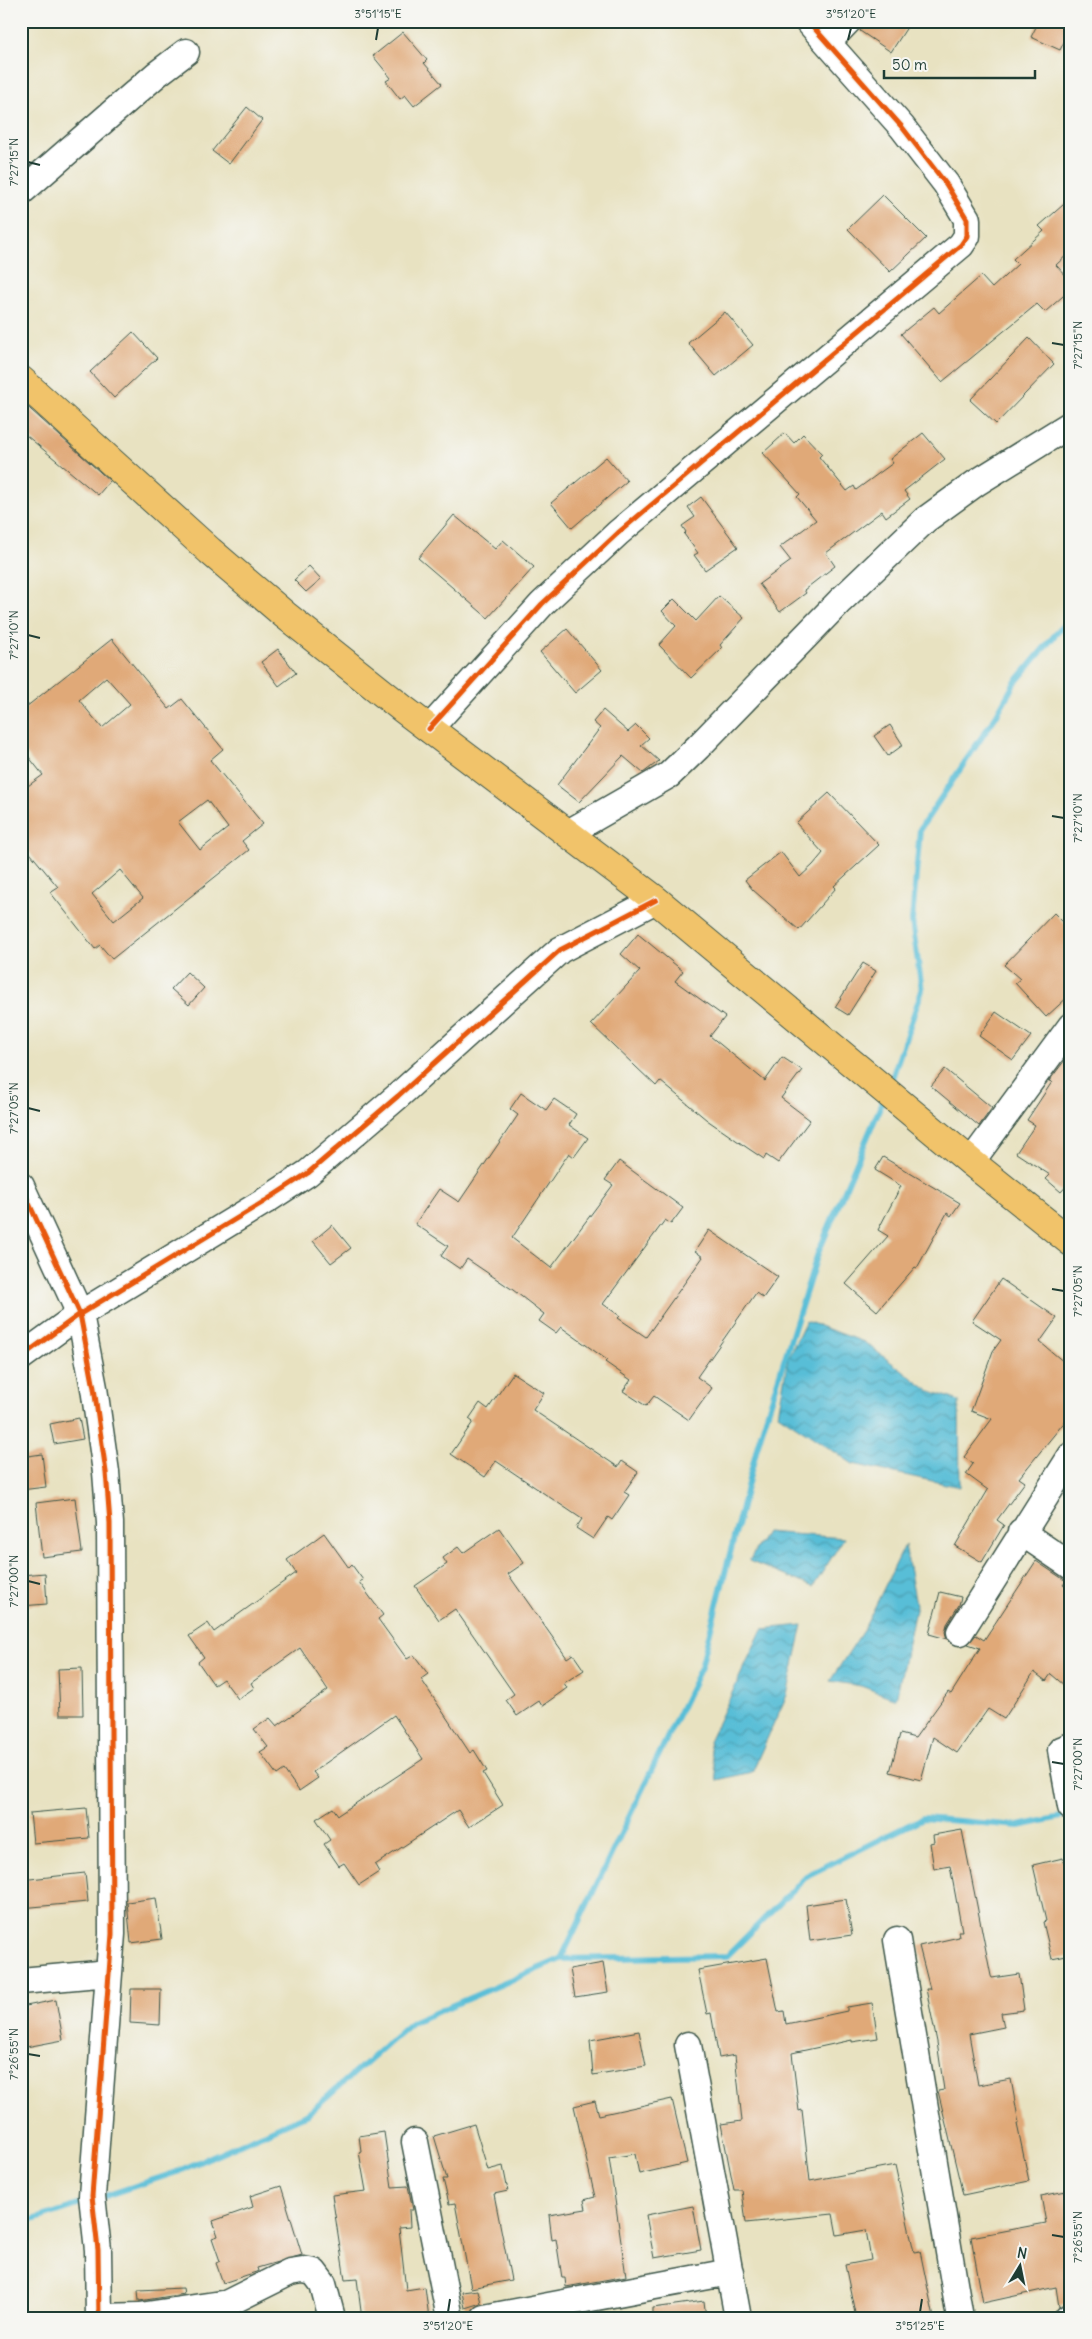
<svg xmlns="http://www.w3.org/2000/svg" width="1092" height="2339" font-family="Delius,sans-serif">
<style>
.water{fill:url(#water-waves);stroke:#3c7e86}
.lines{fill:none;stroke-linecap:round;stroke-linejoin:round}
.stream{stroke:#59bed7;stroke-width:6}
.building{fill:#e0a978;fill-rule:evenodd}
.minor-casing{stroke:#3d5649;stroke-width:29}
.major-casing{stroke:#3d5649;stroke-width:30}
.minor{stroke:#fff;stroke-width:26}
.major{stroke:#f1c36a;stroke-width:28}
.cycleway-casing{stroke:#f6f6f2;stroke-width:8}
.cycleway{stroke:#e8590c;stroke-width:5}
.ticks{fill:none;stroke:#1f3d34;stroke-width:2}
.neatline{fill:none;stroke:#1f3d34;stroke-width:2}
.ticks-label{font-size:12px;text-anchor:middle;fill:#1f3d34}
</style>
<defs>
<pattern id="water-waves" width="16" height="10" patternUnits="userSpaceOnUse" patternTransform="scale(1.25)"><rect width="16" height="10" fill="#59bed7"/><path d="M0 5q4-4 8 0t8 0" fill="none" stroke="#499caf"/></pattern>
</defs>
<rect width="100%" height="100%" fill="#f6f6f2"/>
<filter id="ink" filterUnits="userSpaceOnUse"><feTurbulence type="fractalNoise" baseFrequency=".02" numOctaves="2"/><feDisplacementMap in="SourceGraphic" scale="10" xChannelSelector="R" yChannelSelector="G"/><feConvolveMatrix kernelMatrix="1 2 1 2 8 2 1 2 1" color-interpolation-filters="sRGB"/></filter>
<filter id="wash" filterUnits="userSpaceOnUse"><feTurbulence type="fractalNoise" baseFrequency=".0096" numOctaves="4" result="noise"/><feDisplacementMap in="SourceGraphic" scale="20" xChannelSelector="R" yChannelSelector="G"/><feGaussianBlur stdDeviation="1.12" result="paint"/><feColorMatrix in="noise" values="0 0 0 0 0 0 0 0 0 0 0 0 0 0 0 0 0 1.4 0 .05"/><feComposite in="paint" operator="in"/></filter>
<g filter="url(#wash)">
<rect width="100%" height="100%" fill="#e8e2c1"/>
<!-- water -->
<path class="water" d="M806,1321l58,21 64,48 31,11 1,86 -107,-23 -75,-50 10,-56z
M766,1532l78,6 -31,49 -64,-26z
M905,1545l11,60 -20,94 -35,-13 -31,-5 34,-52z
M803,1625l-16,70 -35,77 -35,8 -8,-38 53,-113z"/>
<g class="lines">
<!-- stream -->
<path class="stream" d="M890,1084l32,-94 -10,-69 8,-92 76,-113 18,-32 57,-68
M561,1959l140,-292 58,-227 59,-187 66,-155
M99,2198l75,-25 134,-59 103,-91 150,-64 166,-3 81,-81 115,-57 96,8 51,-11
M21,2224l66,-22"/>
</g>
<g id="blocks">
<!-- building -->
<path class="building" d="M866,21h45l-20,31 -31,-21z
M1039,21h32v7l-11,22 -29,-13z
M403,32l24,28 -3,3 18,21 -28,22 -9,-11 -5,4 -14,-18 5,-3 -18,-22z
M247,107l15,13 -33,44 -17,-13z
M883,195l43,43 -36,34 -42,-43z
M1071,198v53l-15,14 15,16v8l-26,23 -8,-8 -95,78 -41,-48 33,-27 5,6 42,-37 11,12 26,-24 -5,-5 31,-28 -5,-5z
M725,312l28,33 -37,31 -28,-33z
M133,332l24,26 -43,40 -24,-26z
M1029,338l25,26 -58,60 -26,-24z
M21,401l89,80 -12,14 -77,-64z
M785,433l9,10 9,-9 19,20 -3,3 28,34 7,-5 2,4 37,-27 -3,-4 33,-26 22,26 -41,32 6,8 -24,18 -4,-6 -56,42 9,13 -31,24 2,3 -26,19 -21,-28 32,-23 -11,-14 36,-27 -19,-23 3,-3 -37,-41z
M606,457l21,24 -55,47 -21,-25z
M701,497l37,50 -33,23 -11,-15 4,-2 -14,-19 2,-2 -4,-6 13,-9 -7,-10z
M454,515l41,34 8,-9 31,27 -46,51 -70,-60z
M309,566l12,13 -15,13 -12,-12z
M719,596l25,22 -24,27 2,3 -31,30 -32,-33 17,-19 -14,-15 12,-12 22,22z
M567,629l35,41 -27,23 -35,-41z
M112,639l57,70 13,-10 41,50 -13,11 53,64 -21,17 7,9 -137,109 -12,-14 -5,4 -45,-57 8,-5 -37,-45v-51l22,-16 -22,-28v-36zM106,677l24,27 -28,24 -23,-28zM207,800l21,28 -28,22 -22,-28zM120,870l23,28 -29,23 -22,-27z
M278,649l18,24 -17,13 -18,-24z
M603,710l25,22 8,-7 13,13 -8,7 18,16 -16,12 -20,-17 -44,46 -22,-17 43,-57 -7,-6z
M890,725l13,20 -15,11 -14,-20z
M829,793l50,52 -45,41 2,2 -37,42 -46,-40 -8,-10 36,-28 19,25 13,-12 10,-12 -27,-30z
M1054,913l17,17v64l-25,23 -31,-34 5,-4 -16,-14z
M638,934l45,37 -8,10 50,36 -15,19 55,45 17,-24 20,13 -21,28 29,22 -32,43 -12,-8 -2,4 -15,-10 -42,-29 -47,-39 -4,5 -65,-62 49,-53 -19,-17z
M863,963l13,8 -28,44 -13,-8z
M187,972l17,16 -15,17 -18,-16z
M996,1012l35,24 -18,24 -34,-24z
M1065,1060l6,4v117l-10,11 -15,-13 4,-4 -34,-22 19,-28 -8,-5 25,-38 -3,-1z
M945,1069l47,39 -13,18 -48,-40z
M521,1093l25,17 8,-11 22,15 -7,11 19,13 -14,19 -5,-4 -57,85 39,30 62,-83 -8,-5 14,-19 64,47 -12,16 -6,-4 -62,84 17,12 -2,2 28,19 57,-80 -8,-6 14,-21 69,47 -15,21 -7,-5 -59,84 15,11 -23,32 -35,-24 -8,10 -23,-15 8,-11 -26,-18 2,-2 -46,-33 -5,6 -17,-12 5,-7 -31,-24 -46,-31 -7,10 -19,-13 7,-10 -33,-22 24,-35 20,13 59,-87 -8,-6z
M883,1157l77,46 -9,13 -4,-3 -30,55 -2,-1 -38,44 -31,-27 42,-48 -10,-6 23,-44 -26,-16z
M332,1225l19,23 -20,15 -18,-22z
M1001,1279l56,39 -17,24 31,26v46l-52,64 6,4 -28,38 7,5 -22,37 -27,-16 33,-56 -22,-16 7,-10 -9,-7 28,-38 -21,-8 22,-60 8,-11 -29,-19z
M513,1373l31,20 -11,17 85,57 4,-6 16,11 -14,20 5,3 -17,25 -4,-3 -15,22 -17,-11 6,-9 -86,-58 -11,16 -34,-23 22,-32 -4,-3 11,-16 8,6z
M79,1418l4,21 -29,5 -4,-20z
M42,1454l4,33 -25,3v-33z
M75,1498l7,54 -40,5 -6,-54z
M499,1528l25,35 -16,11 59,84 6,-4 11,16 -20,13 3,5 -25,18 -3,-5 -22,15 -11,-16 8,-6 -59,-85 -16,11 -24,-34 32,-22 -4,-6 15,-11 5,6z
M324,1533l25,35 3,-3 11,15 -4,2 24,33 -5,4 29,40 7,-4 14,19 -7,5 49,74 4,-3 13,21 -4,2 20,32 -34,22 -11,-17 -83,55 4,7 -20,13 -15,-22 -5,3 -15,-22 6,-4 -14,-21 17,-11 5,7 85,-56 -29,-44 -81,57 5,6 -19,13 -15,-21 -7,5 -17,-23 8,-5 -14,-18 16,-11 7,8 51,-36 -28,-42 -49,35 3,5 -16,11 -15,-20 -9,6 -16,-23 6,-5 -15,-21 19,-13 6,9 82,-59 -9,-13z
M1036,1561l30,20 -3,4 8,5v101l-20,-17 -5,7 -12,-9 -30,47 -16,-10 -31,44 -24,-16 -12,43 -31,-8 10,-38 15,4 33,-46 3,2 29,-46 -12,-4 8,-9 8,5z
M45,1573l2,31 -26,2v-31z
M940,1592l21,5 -2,8 -12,19 -2,8 2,7 -18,-5z
M82,1668l1,47h-23l-2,-46z
M86,1808l3,30 -56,5 -3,-30z
M962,1830l29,146 1,2 27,-4 5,36 -23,3 3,14 -35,7 9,51 33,-6 8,45h-2l12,57 -66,14 -25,-104 6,-1 -7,-48 -11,-53h4l-11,-43 40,-9 -1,-6h4l-12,-65 -16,3 -4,-26 4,-1 -1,-7z
M1063,1858l7,28 -6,1 7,29v39l-19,4 -9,-37 3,-1 -13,-56z
M85,1873l3,29 -67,6v-28z
M156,1898l6,41 -31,4 -4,-41z
M846,1899l6,36 -42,6 -4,-36z
M767,1958l11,54 6,-1 2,13 61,-13v-4l25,-4 6,35 -26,4v-2l-60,13 7,58 3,-1 8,71 85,-16 19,87 6,-1 14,67h-78l-11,-53 26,-5 -5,-30 -29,5 -4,-21 -87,9 -4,-33h-8l-13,-66 21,-3 -7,-66 -16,3 -8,-45 -4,1 -9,-44z
M603,1963l5,29 -33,5 -5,-28z
M131,1989h30l-1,36 -30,-2z
M56,2000l7,40 -42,8v-41z
M639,2031l7,35 -53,9 -3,-35z
M672,2099l15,64 -48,11 -4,-20 -26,4 17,118 -60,11 -1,-9h-3l-6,-39 -4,1 -3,-25 37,-6 -2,-9 11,-3 -21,-91 21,-5 4,14z
M474,2124l14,46 15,-4 5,25 -14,3 17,86 -40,8 -16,-85 -6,1 -6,-25h4l-13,-43z
M384,2132l8,55 16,-1 5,24h-4l1,17 -11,1 7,62 19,-3 4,31h-67l-5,-39 -12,1 -13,-85 34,-4 -7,-39 2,-1 -2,-15z
M281,2186l21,69 -45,13 1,3 -2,1 -33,11 -7,-20 4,-2 -8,-23 6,-2 -5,-15 40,-14 -3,-11z
M1071,2190v112l-12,5 -3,-20 -73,16 -12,-66 75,-14 -5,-27z
M693,2206l8,44 -47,8 -8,-43z
M183,2288l1,6 -45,7 -1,-11z
M478,2290l3,13 -16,5 -3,-16z
M704,2301l2,17h-53v-10z"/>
</g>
</g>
<g filter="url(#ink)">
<use href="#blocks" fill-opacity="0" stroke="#3d5649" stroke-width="1"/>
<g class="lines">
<defs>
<path id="minor" d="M828,42l20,-21
M21,192l136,-118 29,-22
M429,729l113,-125 76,-71 343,-288 6,-9v-17l-21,-35 -44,-57 -94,-106
M568,833l101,-58 29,-28 142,-146 85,-81 51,-37 95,-59
M971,1162l100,-136
M21,1186l59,128 14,74 12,84 4,51 2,411 -20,262 6,54 1,68
M21,1357l59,-43 185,-113 43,-28 90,-77 162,-146 96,-50
M1021,1532l50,34
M960,1632l111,-176
M1071,1746l-10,4 10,57
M897,1940l63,378
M21,1981l88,-8
M688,2045l50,273
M415,2142l35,176
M99,2317l41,-1 88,-13 62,-31 13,-2 11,2 9,12 9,34
M484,2318l246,-46
M1068,2318l3,-1"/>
<path id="major" d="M21,380l189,171 75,64 118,94 253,191 315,262 100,80"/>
</defs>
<!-- minor casing -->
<use href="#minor" class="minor-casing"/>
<!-- major casing -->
<use href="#major" class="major-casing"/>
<!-- minor -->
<use href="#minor" class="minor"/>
<!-- major -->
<use href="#major" class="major"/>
<defs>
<path id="cycleway" d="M429,729l113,-125 76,-71 343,-288 6,-9v-17l-21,-35 -44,-57 -94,-106
M21,1186l59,128 14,74 12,84 4,51 2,411 -20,262 6,54 1,68
M21,1357l59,-43 185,-113 43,-28 90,-77 162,-146 96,-50"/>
</defs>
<!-- cycleway casing -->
<use href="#cycleway" class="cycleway-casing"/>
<!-- cycleway -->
<use href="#cycleway" class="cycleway"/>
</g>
</g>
<!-- ticks -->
<path class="ticks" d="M376,40l2,-12M848,40l3,-12M28,162l12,3M1052,343l12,2M28,635l12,3M1052,816l12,2M28,1108l12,3M1052,1289l12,2M28,1581l12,3M1052,1762l12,2M28,2054l12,2M1052,2235l12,2M448,2312l2,-13M920,2312l2,-13"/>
<!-- margin -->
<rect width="1092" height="2339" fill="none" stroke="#f6f6f2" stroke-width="55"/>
<!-- north arrow -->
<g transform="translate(1020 2266) rotate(10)" stroke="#f6f6f2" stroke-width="4" paint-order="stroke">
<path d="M0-4L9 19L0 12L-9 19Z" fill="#1f3d34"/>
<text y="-8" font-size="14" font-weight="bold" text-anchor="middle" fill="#1f3d34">N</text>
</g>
<!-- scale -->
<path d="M884 70v8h151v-8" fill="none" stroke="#1f3d34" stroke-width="2.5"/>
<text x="892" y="70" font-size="15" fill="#1f3d34" stroke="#f6f6f2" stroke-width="4" paint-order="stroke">50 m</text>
<rect x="28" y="28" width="1036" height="2284" class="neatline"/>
<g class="ticks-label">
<text x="378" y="18">3°51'15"E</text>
<text x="851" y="18">3°51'20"E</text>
<text transform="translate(14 162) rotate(-90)" y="4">7°27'15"N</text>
<text transform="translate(1078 345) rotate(-90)" y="4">7°27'15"N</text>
<text transform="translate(14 635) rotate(-90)" y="4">7°27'10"N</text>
<text transform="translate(1078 818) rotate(-90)" y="4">7°27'10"N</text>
<text transform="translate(14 1108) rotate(-90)" y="4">7°27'05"N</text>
<text transform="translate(1078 1291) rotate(-90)" y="4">7°27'05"N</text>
<text transform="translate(14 1581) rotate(-90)" y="4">7°27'00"N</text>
<text transform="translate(1078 1764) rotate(-90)" y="4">7°27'00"N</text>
<text transform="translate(14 2054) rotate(-90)" y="4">7°26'55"N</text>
<text transform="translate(1078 2237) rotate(-90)" y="4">7°26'55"N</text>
<text x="448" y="2330">3°51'20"E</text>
<text x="920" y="2330">3°51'25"E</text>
</g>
</svg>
